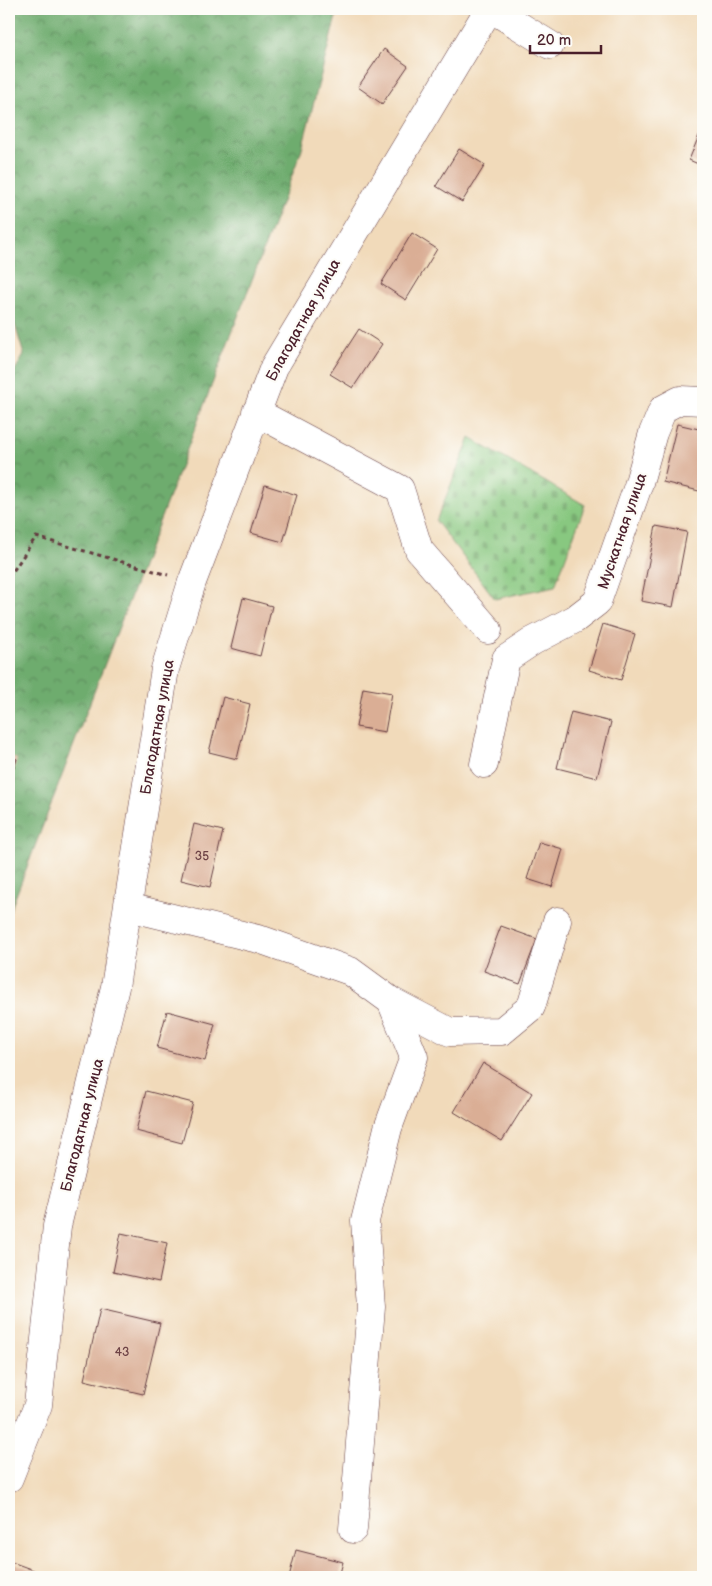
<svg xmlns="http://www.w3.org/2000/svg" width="712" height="1586" font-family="'Balsamiq Sans',sans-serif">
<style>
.forest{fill:url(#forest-crowns);stroke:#5c664c}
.cemetery{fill:url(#cemetery-stones);stroke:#697456}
.building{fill:#daae95}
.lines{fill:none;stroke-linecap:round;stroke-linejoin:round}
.minor-casing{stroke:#633b40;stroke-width:29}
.path{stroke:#633b40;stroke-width:3;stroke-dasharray:4 4;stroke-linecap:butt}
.minor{stroke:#fff;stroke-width:28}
.labels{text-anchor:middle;stroke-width:4.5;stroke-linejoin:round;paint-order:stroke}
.number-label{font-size:12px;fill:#6e4346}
.street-label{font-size:15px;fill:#4a1f2b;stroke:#fdfcf7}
</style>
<defs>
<pattern id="forest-crowns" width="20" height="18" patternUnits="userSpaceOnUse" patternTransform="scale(1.25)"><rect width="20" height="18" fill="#6eac6e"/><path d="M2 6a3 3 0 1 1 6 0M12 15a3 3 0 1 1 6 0" fill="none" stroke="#5c8b5b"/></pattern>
<pattern id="cemetery-stones" width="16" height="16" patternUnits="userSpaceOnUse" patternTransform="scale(1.25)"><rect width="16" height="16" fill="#88c880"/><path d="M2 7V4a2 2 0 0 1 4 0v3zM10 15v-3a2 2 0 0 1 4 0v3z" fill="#77ab6f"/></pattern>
</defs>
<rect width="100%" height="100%" fill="#fdfcf7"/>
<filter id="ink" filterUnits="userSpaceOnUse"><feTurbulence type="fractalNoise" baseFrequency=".02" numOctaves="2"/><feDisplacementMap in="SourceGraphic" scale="10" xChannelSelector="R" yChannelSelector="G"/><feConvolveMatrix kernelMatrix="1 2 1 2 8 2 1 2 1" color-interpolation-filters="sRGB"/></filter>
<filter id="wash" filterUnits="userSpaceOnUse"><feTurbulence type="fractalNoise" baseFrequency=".0096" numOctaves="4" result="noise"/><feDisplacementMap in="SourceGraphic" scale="20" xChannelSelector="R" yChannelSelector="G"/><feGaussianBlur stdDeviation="1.12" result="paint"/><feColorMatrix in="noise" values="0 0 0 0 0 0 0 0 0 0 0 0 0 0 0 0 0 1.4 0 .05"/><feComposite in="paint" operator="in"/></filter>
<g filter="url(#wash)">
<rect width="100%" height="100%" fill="#f1daba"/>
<!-- forest -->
<path class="forest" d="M9,9h329l-37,143 -292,762v-534l15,-25 -15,-50z"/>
<!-- cemetery -->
<path class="cemetery" d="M470,438l115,67 -30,81 -60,13 -59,-78z"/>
<g id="blocks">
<!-- building -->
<path class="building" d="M384,49l24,17 -26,38 -24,-17z
M703,126v40l-14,-6z
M459,149l26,16 -23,37 -26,-16z
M412,233l25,16 -31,51 -25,-16z
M359,329l23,15 -29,44 -23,-14z
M677,424l26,6v62l-40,-10z
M265,485l32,10 -14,47 -32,-9z
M656,526l31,6 -14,75 -32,-6z
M243,598l29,8 -12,50 -29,-8z
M603,624l32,10 -14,46 -32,-10z
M363,688l29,5 -7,39 -29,-5z
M223,697l27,7 -13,55 -28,-7z
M571,712l40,10 -14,56 -40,-10z
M9,756l8,3 -8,24z
M194,824l29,7 -13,56 -29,-7z
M539,842l24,7 -11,38 -25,-8z
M501,926l36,13 -17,45 -36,-13z
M167,1011l48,13 -10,37 -48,-13z
M483,1063l49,30 -30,48 -48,-29z
M146,1091l47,12 -11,40 -46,-12z
M121,1233l46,10 -8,39 -46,-10z
M100,1309l60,14 -17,71 -59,-14z
M296,1550l47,12 -4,15h-50z
M9,1561l27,10 -3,6h-24z"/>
</g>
</g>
<g filter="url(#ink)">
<use href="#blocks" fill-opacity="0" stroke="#633b40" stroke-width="1"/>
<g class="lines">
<defs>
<path id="minor" d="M492,9l58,36
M256,412l144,77 19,61 69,80
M484,764l22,-105 27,-18 42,-22 22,-17 41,-116 15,-53 10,-24 17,-9 23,1
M128,907l134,33 88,31 41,30 23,56 -26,71 -23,93 6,86 -18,222
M391,1001l59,31 52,-1 29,-24 26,-86
M9,1478l29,-73 19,-179 58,-239 50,-318 27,-87 82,-215 215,-358"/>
</defs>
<!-- minor casing -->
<use href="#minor" class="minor-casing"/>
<!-- path -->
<path class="path" d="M9,577l27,-40 132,38"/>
<!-- minor -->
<use href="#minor" class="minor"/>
</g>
</g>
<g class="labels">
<!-- number labels -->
<g class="number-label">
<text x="202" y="860">35</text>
<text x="122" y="1356">43</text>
</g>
<!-- street labels -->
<g class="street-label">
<text transform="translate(303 320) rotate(-61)" y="5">Благодатная улица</text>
<text transform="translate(622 531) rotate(-71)" y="5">Мускатная улица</text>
<text transform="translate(157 727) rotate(-80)" y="5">Благодатная улица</text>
<text transform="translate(82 1125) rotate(-76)" y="5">Благодатная улица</text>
</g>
</g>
<!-- margin -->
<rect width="712" height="1586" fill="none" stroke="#fdfcf7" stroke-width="30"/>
<!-- scale -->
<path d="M530 45v8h71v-8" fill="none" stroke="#4a1f2b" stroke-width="2.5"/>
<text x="537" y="45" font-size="15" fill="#4a1f2b" stroke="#fdfcf7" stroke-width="4" paint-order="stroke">20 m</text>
</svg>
